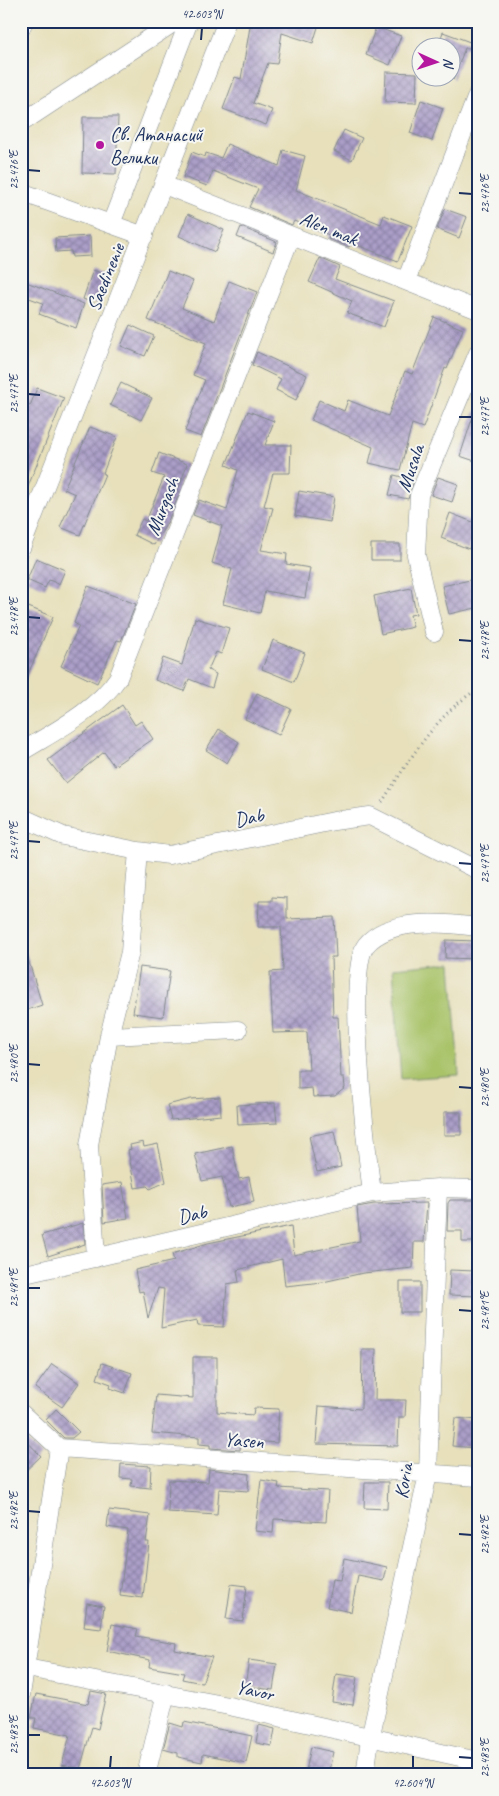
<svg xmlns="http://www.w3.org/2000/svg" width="499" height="1796" font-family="Caveat,sans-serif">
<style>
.park{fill:#a9c369;stroke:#627964}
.building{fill:url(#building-cross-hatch)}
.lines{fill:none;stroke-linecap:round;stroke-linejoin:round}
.minor-casing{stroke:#81888c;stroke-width:19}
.path{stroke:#81888c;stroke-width:3;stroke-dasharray:1 4;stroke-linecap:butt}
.minor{stroke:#fff;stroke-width:18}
.ticks{fill:none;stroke:#1b2f5e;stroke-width:2}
.poi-dot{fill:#b5179e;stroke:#f6f6f2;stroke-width:2}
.labels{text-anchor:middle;stroke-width:4;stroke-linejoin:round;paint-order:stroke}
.poi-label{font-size:20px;fill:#1b2f5e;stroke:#f6f6f2;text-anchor:start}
.street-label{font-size:20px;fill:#1b2f5e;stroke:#f6f6f2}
.neatline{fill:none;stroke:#1b2f5e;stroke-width:2}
.ticks-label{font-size:12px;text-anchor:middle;fill:#1b2f5e}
</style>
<defs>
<pattern id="building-cross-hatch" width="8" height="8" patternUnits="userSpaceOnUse" patternTransform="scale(1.25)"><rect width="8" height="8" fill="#ab9ec7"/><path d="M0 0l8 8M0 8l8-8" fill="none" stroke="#8a81a5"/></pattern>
</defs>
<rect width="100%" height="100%" fill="#f6f6f2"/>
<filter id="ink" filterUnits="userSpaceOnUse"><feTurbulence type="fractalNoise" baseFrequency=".02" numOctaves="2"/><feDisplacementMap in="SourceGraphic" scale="10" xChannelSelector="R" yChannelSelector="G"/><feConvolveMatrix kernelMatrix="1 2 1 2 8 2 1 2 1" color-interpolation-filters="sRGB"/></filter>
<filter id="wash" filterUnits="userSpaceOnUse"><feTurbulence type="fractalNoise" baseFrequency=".0096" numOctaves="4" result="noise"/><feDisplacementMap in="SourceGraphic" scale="20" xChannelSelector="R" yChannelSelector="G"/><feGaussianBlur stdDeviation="1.12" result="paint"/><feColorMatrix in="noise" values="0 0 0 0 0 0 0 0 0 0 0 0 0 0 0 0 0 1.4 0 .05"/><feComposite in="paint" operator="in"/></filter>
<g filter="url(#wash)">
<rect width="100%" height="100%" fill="#e7e0bb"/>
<!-- park -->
<path class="park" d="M451,963l8,112 -58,4 -8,-111z"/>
<g id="blocks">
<!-- building -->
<path class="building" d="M251,21h69l-7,22 -31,-10 -5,31 -9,-1 -15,40 19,7 -6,15 -43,-16 12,-32 6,2z
M376,27l25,9 -11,29 -24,-10z
M443,32l35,13v3h-13l-12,32 -1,-32h-15z
M386,72l31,1 -1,30 -31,-1z
M421,100l22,8 -11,33 -22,-8z
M83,117h35l-2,57 -34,-1z
M344,130l18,8 -10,22 -18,-9z
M227,144l52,22 4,-16 22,6 -9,34 85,34 3,-9 28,11 -14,35 -41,-16 -7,-1 -1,3 -21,-8 1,-4 -35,-14 -2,4 -43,-18 9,-18 -45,-18 -6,15 -24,-9 9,-25 13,5 1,-4 15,5z
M445,209l22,8 -8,21 -22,-9z
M188,214l36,16 -9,22 -36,-16z
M241,227l36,15 -4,10 -36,-15z
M90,236l1,20 -19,1 -1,-6 -15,1 -1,-14z
M320,258l20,9 -5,12 59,22 -10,26 -37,-14 5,-12 -43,-19z
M93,270l17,6 -11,29 -16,-6z
M168,271l25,10 -11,27 32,13 15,-40 28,11 -56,145 -16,-6 20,-51 -12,-5 13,-32 -58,-23z
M21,280l63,24 -8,24 -37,-14 4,-11 -22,-8z
M434,317l29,12 -16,40 -2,-1 -22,60 -11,-4 -12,46 -31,-7 4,-16 -62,-27 8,-20 25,11 4,-11 40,16 17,-45 7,3z
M130,325l24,11 -9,20 -24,-10z
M257,352l50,23 -11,25 -20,-10 5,-11 -29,-14z
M121,383l31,15 -11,22 -31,-15z
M37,388l27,10 -42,103 -1,-99 9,4z
M475,410l3,1v51l-18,-6z
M248,411l26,10 -9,24h26l-1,28h-17l-9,33 9,2 -12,42 26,4 -1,10 24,4 -5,30 -40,-7 -5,22 -37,-9 9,-35 -20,-6 10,-37 -29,-11 6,-15 28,10 11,-40 -12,-5z
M90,427l27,10 -14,36 2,1 -25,61 -20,-8 15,-33 -11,-5z
M159,453l28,11 -9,27 2,1 -12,29 -14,24 -20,-10 8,-16 4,2 18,-44 -12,-4z
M394,475l20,5 -6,19 -19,-4z
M438,477l20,7 -6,18 -21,-7z
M299,491l35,6 -4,25 -35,-6z
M450,513l28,11 -9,25 -28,-11z
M371,544h29v16h-29z
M36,558l29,12 -6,14 -10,-4 -4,8 -18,-8z
M470,580l6,28 -27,6 -7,-28z
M88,586l48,18 -15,37 -4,-1 -20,43 -36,-17 18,-40 -5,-3z
M411,588l5,26 -6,1 3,12 -32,7 -7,-38z
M26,606l27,11 -32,73v-74z
M195,618l34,10 -8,26 -5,-2 -8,18 8,4 -4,14 -23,-9 -5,12 -29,-11 8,-22 19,7z
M273,640l32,13 -11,29 -32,-13z
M257,693l34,16 -12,26 -34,-16z
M122,705l13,20 6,-4 12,18 -39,27 -10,-14 -38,31 -18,-23z
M219,729l20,13 -12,21 -21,-13z
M272,897l15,1v21l47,-2 2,40h-5l2,60h5l3,60h3l1,11 -10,8 -22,1 -1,-9 -14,1v-19h11l-2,-38 -34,1 -3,-61 13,-1 -2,-44h-23l1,-26h13z
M446,940l32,1v18l-33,-1z
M25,949l17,56 -15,5 -6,-19v-41z
M140,967l30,4 -7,46 -30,-4z
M220,1097l1,18 -50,5 -4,-15 24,-6z
M275,1103l2,20 -39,2 -1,-20z
M444,1112h17v23h-17z
M334,1131l7,36 -24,5 -8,-36z
M143,1142l1,5 14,-3 8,38 -16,7 -3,-3 -12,2 -7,-38 3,-1 -1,-4z
M232,1146l7,33 10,-2 5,25 -25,5 -7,-30 -20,4 -7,-27z
M122,1182l6,36 -24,4 -2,-37z
M450,1200h28v42h-16v-11h-15l1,-28z
M427,1203l-3,39h-10l-1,26 -50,5 -40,9 -38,4 -3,-27 -45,11 2,12 -12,2 -3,43 -26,-1 -1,-6 -36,8 3,-39 -6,-1 -10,30 -5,-27 -4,1 -4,-22 39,-9 -2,-7 36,-11 83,-17 3,29 66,-14 -3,-34 17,-3z
M83,1223l2,21 -37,12 -6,-21z
M450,1270l25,1 -1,8h4v17l-29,-1z
M400,1282h20v30h-20z
M362,1349h14l-1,51h31l-1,17h-6l-1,29 -82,-2 3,-38 42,3z
M193,1357h24v55l36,3 1,-7 25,1 -2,34 -36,-3 -1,10 -30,-2v-3l-11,-1v-7l-47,-4 4,-38 37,3z
M102,1363l30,10 -7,20 -15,-5 1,-4 -14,-5z
M52,1364l27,19 -17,24 -27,-19z
M56,1409l23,23 -7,6h-8l-18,-18z
M455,1418l23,2 -2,28 -24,-2z
M21,1435l20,21 -20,19z
M121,1464l30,2 -1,22 -19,-2 1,-7 -12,-1z
M209,1469l40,5 -1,17 -29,-2 -2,26 -49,-3 1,-32 39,2z
M261,1480l18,3 -1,5 50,3 -2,31 -52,-3 -1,14 -18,-2z
M365,1482h23l-1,27 -23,-1z
M109,1510l41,5 -4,27h3l-6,56 -23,-3 8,-65 -21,-3z
M344,1558l43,9 -3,14 -26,-5 -7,36 -24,-5 5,-27 8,1z
M231,1584l16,2 -4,35 -17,-2z
M87,1603l17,3 -3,23 -17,-2z
M112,1624l26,5 -2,7 40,7 -1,7 37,7 -10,26 -20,-4 2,-6 -35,-6 1,-7 -43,-9z
M249,1660l28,4 -4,26 -28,-4z
M336,1674l21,3 -4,28 -21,-3z
M91,1691l15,3 -8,35 -6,-2 -12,42 -18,-4 8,-30 -36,-7 2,-10h-5l5,-24 52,10z
M184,1722l68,14 -6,27 -43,-9 -1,8 -24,-5v-4l-15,-4 7,-26 13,4z
M259,1725l16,4 -3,17 -16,-3z
M311,1747l22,5 -5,23 -22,-4z"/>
</g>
</g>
<g filter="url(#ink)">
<use href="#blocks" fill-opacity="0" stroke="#81888c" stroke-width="1"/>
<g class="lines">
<defs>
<path id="minor" d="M21,28l3,-7
M21,123l155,-102
M164,185l314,125
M21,192l123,44
M111,224l78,-203
M406,281l72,-188
M21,548l206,-527
M434,632l-18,-77 3,-60 59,-142
M21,752c34,-21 75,-41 97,-74l173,-442
M21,817l42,19 75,15 31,4 165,-34 36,-5 108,54
M109,1036l129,-6
M372,1193c-5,-40 -27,-223 -6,-248 23,-28 79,-22 112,-18
M96,1258l-7,-113 20,-109 21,-84 8,-101
M21,1275l351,-82 66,-5 40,1
M21,1413l38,35 419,29
M21,1667l208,39 249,55
M21,1695l38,-247
M146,1775l20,-82
M365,1775l5,-36 58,-265 10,-286"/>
</defs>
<!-- minor casing -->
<use href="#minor" class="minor-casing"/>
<!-- path -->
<path class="path" d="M382,802c27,-41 53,-87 96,-113"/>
<!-- minor -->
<use href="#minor" class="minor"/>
</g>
</g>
<!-- ticks -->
<path class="ticks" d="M201,40l1,-12M28,170l12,1M459,193l13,1M28,394l12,1M459,417h13M28,617l12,1M459,640l13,1M28,841l12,1M459,863l13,1M28,1064l12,1M459,1087l13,1M28,1288h12M459,1310l13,1M28,1511l12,1M459,1534l13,1M28,1735h12M459,1757l13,1M110,1768l1,-12M413,1768v-12"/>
<!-- markers -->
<circle class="poi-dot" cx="100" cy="145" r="5"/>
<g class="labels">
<!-- poi labels -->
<g class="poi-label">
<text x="110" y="141">Св. Атанасий<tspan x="110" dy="23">Велики</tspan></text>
</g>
<!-- street labels -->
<g class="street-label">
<text transform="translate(329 228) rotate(22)" y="7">Alen mak</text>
<text transform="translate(105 277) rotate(-68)" y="7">Saedinenie</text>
<text transform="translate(410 468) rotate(-71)" y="7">Musala</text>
<text transform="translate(162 506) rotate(-69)" y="7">Murgash</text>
<text transform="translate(249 817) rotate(-12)" y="7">Dab</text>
<text transform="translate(192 1214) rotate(-13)" y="7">Dab</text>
<text transform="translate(244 1440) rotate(4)" y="7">Yasen</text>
<text transform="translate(403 1481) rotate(-81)" y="7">Koria</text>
<text transform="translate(255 1690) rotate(13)" y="7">Yavor</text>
</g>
</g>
<!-- margin -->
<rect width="499" height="1796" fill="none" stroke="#f6f6f2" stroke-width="55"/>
<!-- north arrow -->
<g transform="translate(436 62) rotate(93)"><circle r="24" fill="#f6f6f2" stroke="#9ea6b7"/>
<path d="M0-4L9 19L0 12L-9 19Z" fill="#b5179e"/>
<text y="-8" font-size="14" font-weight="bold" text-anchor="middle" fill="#1b2f5e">N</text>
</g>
<rect x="28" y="28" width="444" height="1740" class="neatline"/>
<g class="ticks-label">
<text x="202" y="18">42.603°N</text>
<text transform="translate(14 170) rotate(-90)" y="4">23.476°E</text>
<text transform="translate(485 194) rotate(-90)" y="4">23.476°E</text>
<text transform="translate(14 394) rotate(-90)" y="4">23.477°E</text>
<text transform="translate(485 417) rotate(-90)" y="4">23.477°E</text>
<text transform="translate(14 617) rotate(-90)" y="4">23.478°E</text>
<text transform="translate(485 641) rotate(-90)" y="4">23.478°E</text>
<text transform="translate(14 841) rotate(-90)" y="4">23.479°E</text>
<text transform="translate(485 864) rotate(-90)" y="4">23.479°E</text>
<text transform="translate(14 1064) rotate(-90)" y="4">23.480°E</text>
<text transform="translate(485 1088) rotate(-90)" y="4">23.480°E</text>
<text transform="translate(14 1288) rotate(-90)" y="4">23.481°E</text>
<text transform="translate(485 1311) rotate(-90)" y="4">23.481°E</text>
<text transform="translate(14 1511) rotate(-90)" y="4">23.482°E</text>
<text transform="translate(485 1535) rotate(-90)" y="4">23.482°E</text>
<text transform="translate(14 1735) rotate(-90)" y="4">23.483°E</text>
<text transform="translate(485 1758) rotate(-90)" y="4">23.483°E</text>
<text x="110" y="1787">42.603°N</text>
<text x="413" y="1787">42.604°N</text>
</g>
</svg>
